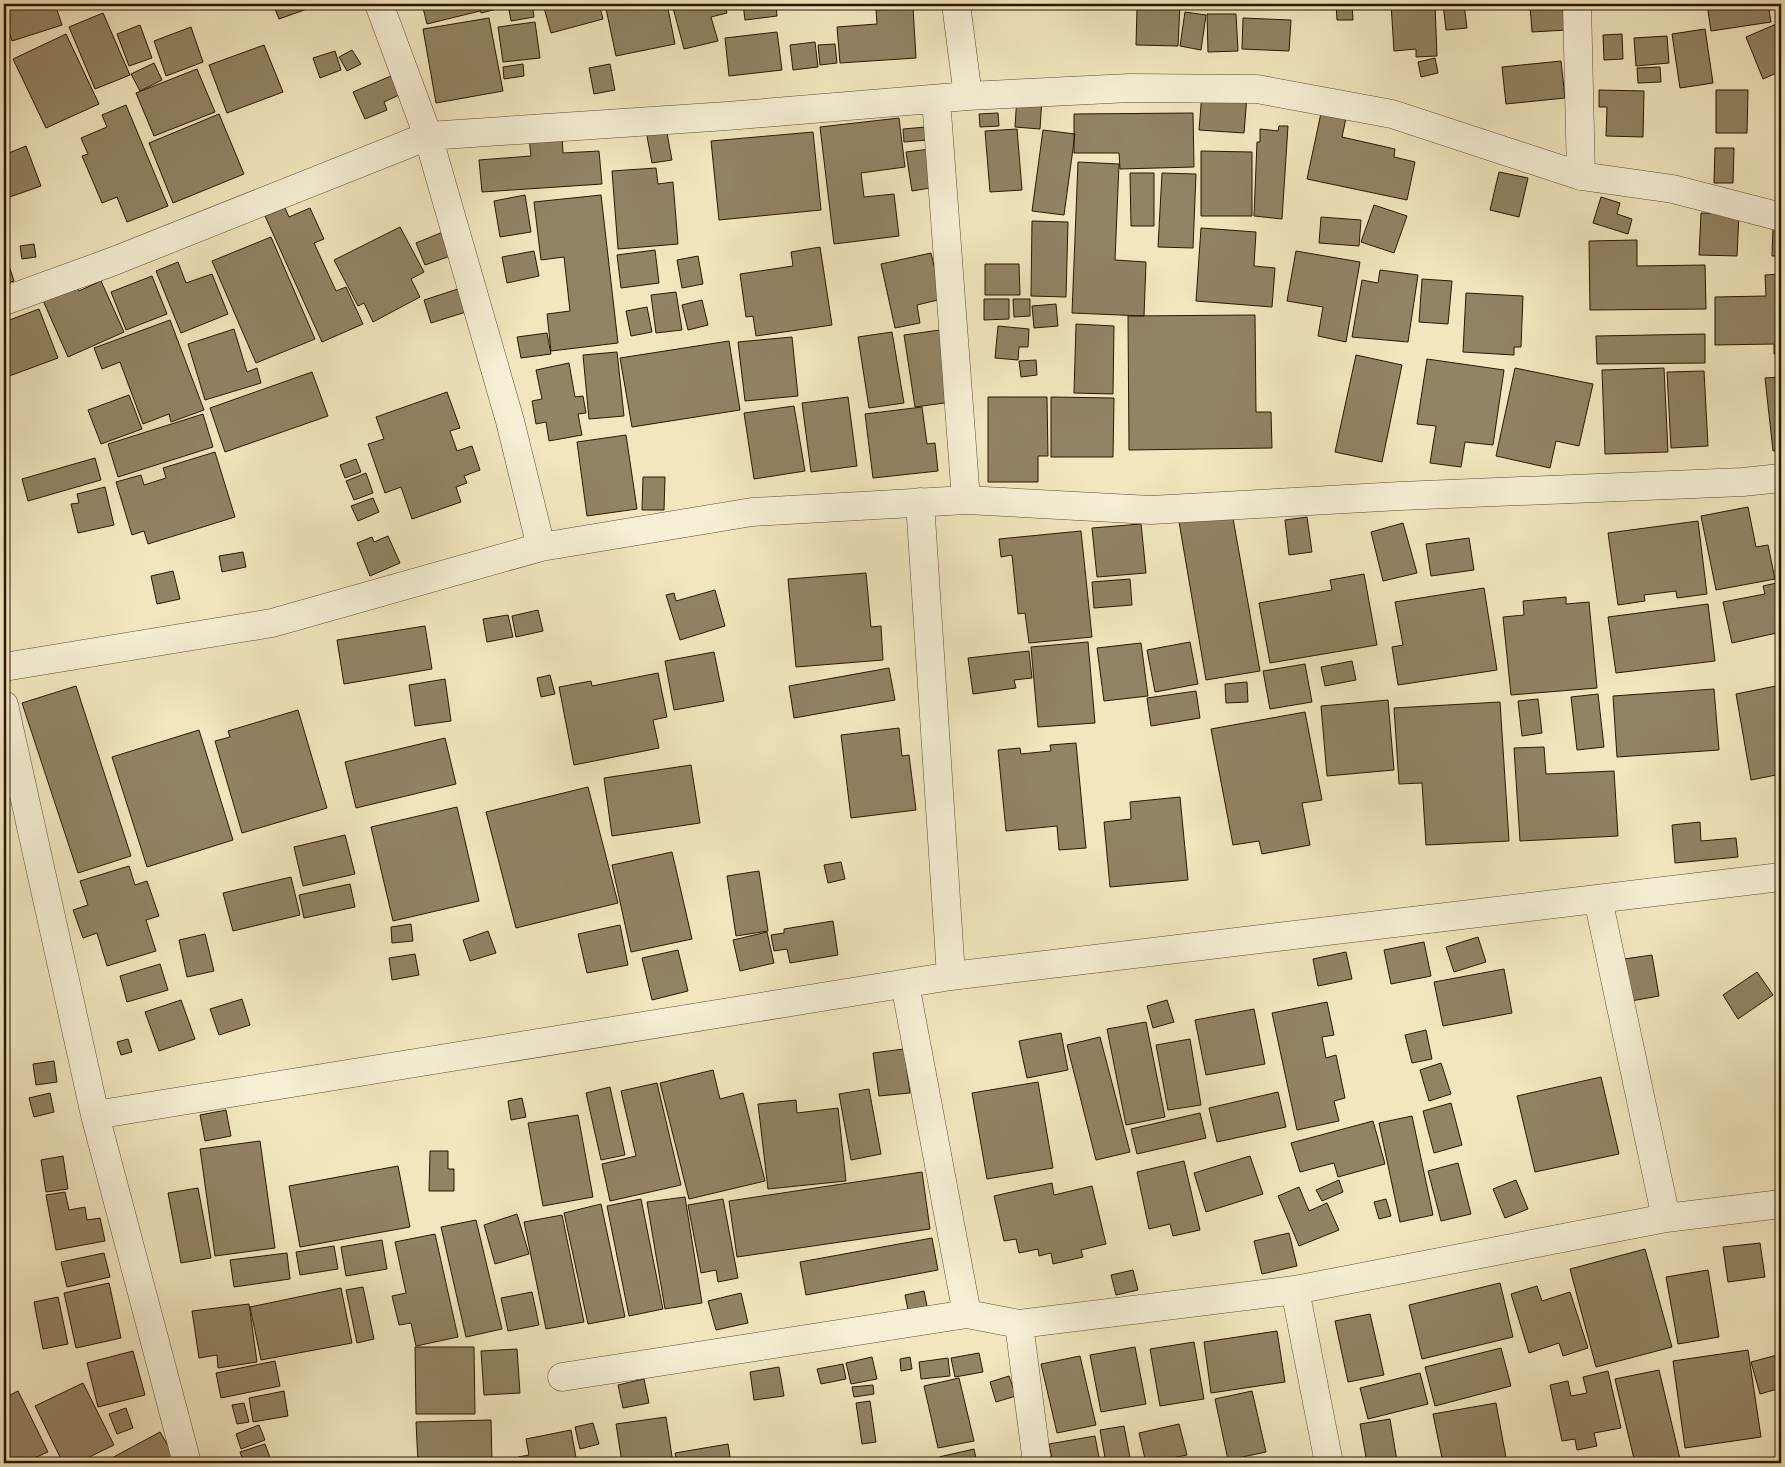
<svg xmlns="http://www.w3.org/2000/svg" width="1785" height="1467" font-family="'IM FELL Double Pica',serif">
<style>
.building{fill:#928363;stroke:#2b1700}
.lines{fill:none;stroke-linecap:round;stroke-linejoin:round}
.minor-casing{stroke:#5c4b30;stroke-width:29}
.minor{stroke:#f6efd5;stroke-width:28}
</style>
<rect width="100%" height="100%" fill="#f1e6be"/>
<filter id="stains"><feTurbulence type="fractalNoise" baseFrequency=".004" numOctaves="4"/><feColorMatrix values="0 0 0 0 .2 0 0 0 0 .09 0 0 0 0 .02 0 0 0 .5 -.17"/></filter>
<radialGradient id="worn" r=".72"><stop offset=".6" stop-color="#630" stop-opacity="0"/><stop offset="1" stop-color="#630" stop-opacity=".3"/></radialGradient>
<!-- building -->
<path class="building" d="M4,4h51l7,21 -50,16 -8,-26z
M273,4h48l-42,15z
M422,4h56l2,7 -53,13z
M479,4h25l1,3 -24,6z
M508,4h24l2,13 -23,4z
M543,4h56l4,15 -52,14z
M605,4h62l8,40 -59,12z
M672,4h52l3,9 -16,4 7,24 -34,8z
M743,4h33l1,12 -32,4z
M1148,4h32l-2,42 -42,-1 1,-36h11z
M1222,4h57l-56,4z
M1336,4h16l1,16h-16z
M1391,4h44l2,52 -21,1v-8l-22,2z
M1443,4h21l3,24 -21,2z
M1481,4h37v3h-36z
M1565,4l2,26 -35,2 -2,-27z
M1707,4h61l3,18 -60,9z
M913,7l3,51 -76,5 -3,-36 40,-3 -1,-14z
M1185,12l21,3 -5,35 -21,-4z
M103,13l27,62 -35,14 -26,-62z
M1207,14h29l2,37 -30,1z
M489,18l14,73 -67,12 -13,-74z
M1243,18l48,2 -2,31 -47,-2z
M535,22l5,36 -37,4 -5,-35z
M1781,22v49l-18,8 -17,-42z
M140,25l12,33 -23,8 -12,-32z
M191,27l12,35 -37,14 -12,-35z
M1705,29l8,54 -33,5 -8,-54z
M777,32l5,38 -53,6 -4,-38z
M66,34l33,70 -53,24 -33,-69z
M1622,34l1,25 -19,1 -1,-25z
M1667,36l2,27 -33,3 -2,-28z
M815,42l3,25 -25,3 -3,-25z
M835,44l2,19 -17,2 -2,-20z
M264,45l19,47 -56,21 -18,-48z
M352,50l9,14 -14,7 -8,-14z
M335,51l6,19 -21,8 -7,-20z
M1435,58l3,15 -17,4 -3,-15z
M1561,61l4,37 -59,6 -4,-37z
M154,63l8,17 -22,11 -9,-17z
M523,64l1,12 -20,3 -1,-12z
M610,64l5,26 -21,4 -5,-26z
M1660,67l1,15 -23,1 -1,-15z
M197,69l18,43 -61,24 -18,-43z
M391,76l8,19 -15,7 3,8 -22,9 -12,-27z
M1599,90l45,1 -1,46 -37,-1 1,-29h-8z
M1716,90h32l-1,43h-31z
M1202,93l45,3 -3,37 -45,-3z
M1017,96l25,2 -2,31 -25,-2z
M126,105l42,101 -41,16 -10,-25 -15,6 -20,-47 6,-2 -7,-16 26,-11 -5,-12z
M998,113l1,13 -19,1 -1,-13z
M1193,113l1,54 -74,2 -1,-16h-45v-39z
M1321,113l25,5 -4,19 53,12 -1,8 21,5 -8,38 -100,-21z
M219,114l25,60 -71,29 -24,-60z
M899,118l6,49 -44,6 3,24 30,-3 5,42 -65,8 -14,-117z
M1279,126h9l-6,93 -28,-3 3,-74h3v-13l18,2z
M926,127l1,13 -23,2 -1,-13z
M666,128l6,32 -20,3 -6,-32z
M1017,129l5,61 -32,2 -5,-61z
M1043,130l32,4 -11,81 -32,-4z
M813,132l8,78 -102,10 -8,-79z
M562,136l1,17 36,-2 3,33 -120,8 -3,-32 52,-4 -2,-18z
M26,146l15,40 -37,13v-44z
M1715,148h19l-1,35h-19z
M930,149l6,38 -24,4 -6,-39z
M1201,151l51,1v64h-51z
M1078,162l41,2 -4,96 31,2 -2,54 -72,-3z
M656,168l2,16 15,-2 5,62 -60,5 -6,-78z
M1499,172l29,6 -9,39 -29,-7z
M1130,173h24v53h-23z
M1162,173l34,1 -3,74 -35,-1z
M525,195l6,37 -31,5 -6,-36z
M601,195l17,148 -67,8 -4,-37 23,-3 -6,-54 -23,3 -7,-58z
M1601,197l19,6 -3,11 15,5 -4,15 -35,-11z
M1374,205l33,11 -13,37 -33,-11z
M285,208l4,9 21,-9 14,31 -10,4 22,48 10,-4 17,37 -41,18 -57,-126z
M1701,213l38,1 -2,42 -38,-1z
M1321,217l40,3 -2,26 -40,-3z
M1032,221l36,1 -2,75 -35,-1z
M400,227l24,45 -13,7 9,18 -47,25 -9,-19 -6,3 -24,-46z
M1773,227l8,1v28h-9z
M1201,228l55,4 -2,34 21,2 -3,39 -76,-6z
M443,232l10,23 -28,10 -9,-22z
M271,237l44,102 -59,24 -44,-102z
M1637,240v26l68,-1 1,44 -116,1 -1,-69z
M34,244l2,13 -14,2 -2,-13z
M820,247l12,78 -76,11 -3,-20 -7,1 -6,-43 53,-8 -2,-14z
M4,250l10,31 -10,3z
M655,250l4,33 -38,5 -4,-33z
M534,251l5,25 -32,7 -5,-26z
M1296,251l64,11 -14,80 -28,-6 5,-29 -36,-6z
M931,253l11,46 -25,6 3,18 -25,5 -14,-64z
M698,256l5,28 -21,4 -5,-28z
M178,262l8,21 26,-9 16,40 -47,19 -25,-62z
M985,264h34l1,31h-35z
M1380,270l38,5 -10,67 -56,-5 10,-57 16,3z
M1781,274v80h-7v-10l-59,1v-48l51,-1 -1,-21z
M152,276l15,38 -41,16 -15,-38z
M1422,279l30,2 -4,43 -29,-2z
M75,281l4,10 22,-10 23,51 -56,25 -27,-61z
M461,288l8,23 -38,12 -7,-23z
M676,292l6,38 -26,3 -5,-38z
M1466,293l57,3 -2,51h-7v8l-51,-3z
M984,299h25v20l-25,1z
M1013,299h17v17l-16,1z
M702,300l6,25 -20,5 -6,-25z
M1056,304l2,22 -24,2 -2,-22z
M647,307l5,25 -21,4 -5,-25z
M39,309l19,49 -54,20v-56z
M1255,315l1,97h15l1,36 -143,2 -1,-134z
M170,320l34,90 -33,12 -2,-8 -26,10 -23,-62 -18,7 -8,-21z
M1076,324l38,2 -1,68 -39,-1z
M998,326l31,3 -1,18h-9l-1,13 -23,-2z
M234,329l13,43 10,-4 4,15 -56,17 -17,-56z
M940,330l12,72 -37,5 -11,-72z
M892,332l12,71 -35,5 -11,-71z
M547,333l4,21 -30,4 -4,-21z
M1705,334v29l-108,1 -1,-28z
M792,337l6,59 -53,5 -7,-59z
M729,341l11,69 -108,17 -12,-69z
M617,352l7,64 -35,3 -6,-64z
M1356,355l46,10 -20,97 -47,-10z
M1427,359l77,11 -11,75 -28,-3 -4,25 -31,-4 6,-37 -19,-2z
M1036,360l1,15 -16,2 -2,-16z
M569,363l6,34 8,-1 3,17 -8,1 4,21 -33,6 -3,-19 -10,2 -4,-23 10,-2 -6,-29z
M1515,368l78,16 -14,62 -23,-5 -6,27 -54,-12z
M1664,368l4,84 -63,2 -3,-84z
M1704,371l4,75 -37,2 -4,-76z
M312,372l16,44 -103,36 -15,-44z
M1781,377v73l-8,1 -8,-73z
M447,392l13,36 -10,3 7,20 15,-5 8,24 -16,6 3,7 -11,4 5,15 -49,17 -11,-32 -16,6 -17,-49 16,-5 -8,-22z
M129,395l13,34 -41,15 -13,-34z
M848,397l9,69 -46,6 -9,-69z
M988,397h59l1,59h-10v26h-50z
M1051,397l63,1 -1,59h-62z
M794,406l11,65 -51,8 -10,-66z
M922,407l5,37 8,-1 3,28 -65,7 -8,-64z
M203,414l10,33 -95,30 -10,-33z
M626,435l11,74 -50,7 -10,-74z
M215,452l20,65 -87,27 -4,-13 -12,4 -16,-53 25,-7 3,10 22,-7 -3,-10z
M95,458l6,22 -73,21 -6,-22z
M356,459l5,13 -16,6 -5,-13z
M366,473l7,20 -19,7 -8,-19z
M643,477h22l-1,33h-22z
M105,487l9,38 -36,8 -7,-29 8,-1 -2,-9z
M373,498l6,14 -21,9 -7,-15z
M1231,507l29,164 -54,9 -28,-164z
M1748,507l8,40 12,-2 7,34 -59,11 -15,-74z
M1307,517l5,35 -23,3 -4,-35z
M1698,521l9,73 -30,4 -1,-7 -32,4 1,6 -27,4 -10,-72z
M1403,523l14,50 -34,8 -12,-49z
M1141,524l5,49 -49,4 -5,-49z
M1081,531l11,106 -63,6 -4,-30 -7,1 -6,-59 -11,2 -2,-18z
M388,536l12,27 -30,13 -13,-33 15,-6 2,5z
M1469,538l5,32 -43,6 -5,-32z
M243,552l3,15 -24,5 -3,-16z
M173,571l7,28 -23,5 -6,-28z
M866,573l5,54 10,-1 2,34 -87,7 -8,-88z
M1364,574l13,71 -107,18 -11,-60 73,-13 -2,-10z
M1130,579l2,26 -38,3 -2,-26z
M1781,582v50l-49,11 -9,-41 42,-8 -2,-8z
M1484,588l13,82 -99,15 -6,-38 11,-2 -8,-43z
M715,590l10,36 -45,14 -14,-45 8,-2 2,8z
M1566,597v7l23,-2 8,86 -86,7 -8,-78 21,-2 -1,-14z
M1708,604l7,57 -99,12 -8,-56z
M538,610l5,21 -27,6 -4,-21z
M508,615l5,22 -26,5 -4,-23z
M425,626l7,43 -88,15 -7,-44z
M1088,642l7,81 -57,4 -7,-80z
M1190,642l8,42 -43,8 -8,-42z
M1141,643l7,53 -44,5 -7,-53z
M1029,651l3,27 -18,2 2,8 -43,6 -5,-36z
M714,652l10,49 -50,9 -9,-49z
M1352,661l4,19 -31,6 -4,-19z
M1305,664l7,38 -42,7 -7,-38z
M889,668l6,32 -101,18 -5,-32z
M658,673l9,44 -14,3 6,28 -85,17 -15,-78 32,-6 1,5z
M550,675l5,19 -14,3 -4,-19z
M445,679l6,42 -36,5 -6,-41z
M1247,682l1,20 -22,1 -1,-19z
M1781,685v89l-30,6 -15,-86z
M76,686l55,170 -53,17 -56,-170z
M1714,689l5,61 -102,7 -4,-61z
M1196,691l4,27 -49,8 -4,-28z
M1598,694l6,53 -27,3 -6,-53z
M1538,699l4,34 -20,3 -4,-35z
M1388,700l6,70 -67,6 -6,-70z
M1500,702l9,139 -83,4 -4,-62 -23,1 -5,-76z
M298,710l29,98 -85,25 -27,-92 15,-4 -2,-6z
M1305,712l17,88 -20,3 8,42 -48,9 -3,-13 -26,4 -22,-116z
M899,728l3,28 7,-1 7,55 -65,8 -10,-83z
M199,730l34,110 -86,27 -35,-110z
M445,738l11,46 -100,24 -11,-46z
M1076,743l10,105 -27,2 -2,-24 -51,5 -8,-81 22,-2 1,6 30,-3 -1,-6z
M1544,747l2,27 68,-3 4,65 -98,5 -6,-93z
M691,765l9,58 -88,13 -8,-58z
M588,787l30,116 -102,25 -30,-116z
M1180,797l8,83 -78,7 -6,-65 27,-3 -1,-17z
M457,807l22,94 -86,20 -22,-94z
M1700,822l1,19 35,-3 2,19 -63,6 -3,-38z
M345,835l10,39 -52,12 -9,-39z
M672,852l20,87 -61,13 -19,-87z
M841,862l4,17 -17,4 -4,-18z
M129,866l6,19 12,-4 12,35 -13,4 10,31 -49,15 -10,-33 -14,5 -10,-28 15,-5 -8,-24z
M759,871l9,60 -32,5 -9,-60z
M291,877l9,38 -67,16 -10,-38z
M350,884l5,23 -51,11 -5,-23z
M833,921l5,34 -48,8 -3,-14 -13,2 -3,-16 13,-2v-4z
M411,924l2,17 -21,2 -1,-16z
M620,925l8,40 -41,8 -9,-39z
M488,931l8,22 -26,8 -7,-21z
M767,932l7,31 -34,8 -7,-31z
M205,934l9,37 -27,6 -8,-37z
M1478,937l8,25 -32,10 -8,-25z
M1424,942l7,34 -40,8 -7,-34z
M678,950l10,41 -36,9 -10,-42z
M1346,952l6,27 -34,7 -5,-27z
M415,954l4,21 -27,5 -3,-22z
M1652,955l7,41 -28,5 -7,-42z
M160,964l8,26 -41,12 -7,-26z
M1504,969l8,44 -69,13 -9,-44z
M1757,972l16,23 -35,24 -15,-24z
M242,999l8,26 -31,10 -9,-26z
M181,1000l14,39 -36,12 -14,-39z
M1167,1000l7,22 -21,6 -6,-22z
M1327,1002l7,33 -12,2 4,21 10,-3 9,43 -11,3 5,20 -42,9 -25,-117z
M1254,1009l11,55 -59,11 -11,-55z
M1146,1022l19,95 -39,8 -19,-96z
M1426,1030l6,29 -20,4 -7,-28z
M1061,1033l7,37 -41,8 -8,-37z
M1100,1037l30,115 -34,8 -29,-115z
M128,1039l4,13 -11,3 -4,-13z
M1190,1039l11,66 -33,5 -12,-65z
M904,1049l6,44 -31,3 -6,-43z
M54,1061l3,21 -21,3 -3,-21z
M1441,1063l10,31 -22,7 -9,-31z
M713,1070l7,29 23,-6 22,88 -76,18 -29,-116z
M1601,1077l18,77 -84,18 -18,-76z
M1038,1082l15,86 -66,11 -15,-86z
M657,1083l24,102 -71,16 -8,-37 34,-8 -15,-65z
M610,1087l15,68 -24,5 -15,-67z
M869,1089l12,65 -30,6 -12,-66z
M1278,1092l8,35 -69,15 -8,-34z
M50,1093l4,19 -20,5 -5,-19z
M522,1098l4,19 -15,3 -3,-19z
M796,1100l1,13 41,-5 8,73 -78,8 -10,-85z
M1451,1103l11,42 -28,8 -11,-42z
M226,1110l5,26 -26,5 -5,-26z
M1200,1113l6,25 -69,16 -6,-25z
M578,1115l15,82 -50,9 -15,-83z
M1412,1116l21,99 -33,7 -21,-99z
M1373,1121l12,43 -47,13 -4,-14 -34,9 -9,-29z
M260,1141l15,107 -60,8 -15,-107z
M430,1151h18v18h6v22h-25z
M63,1156l5,33 -22,3 -5,-32z
M1250,1156l13,38 -57,18 -12,-39z
M1184,1161l16,69 -27,6 -3,-12 -21,5 -12,-57z
M1458,1163l13,51 -30,7 -13,-50z
M398,1166l12,61 -110,20 -11,-61z
M922,1172l8,57 -193,28 -8,-56z
M1339,1180l4,12 -21,9 -6,-11z
M1516,1180l12,29 -23,9 -12,-29z
M1052,1183l2,12 38,-9 14,58 -25,6 2,7 -30,7 -2,-11 -12,3 -1,-7 -19,4 -3,-14 -12,2 -10,-45z
M1299,1187l10,24 18,-8 12,27 -40,16 -21,-50z
M198,1188l13,70 -30,5 -13,-70z
M65,1192l4,18 16,-3 2,13 13,-2 5,23 -49,9 -10,-55z
M685,1197l17,106 -37,6 -18,-107z
M641,1199l22,110 -34,7 -22,-110z
M723,1199l15,79 -20,4 -2,-12 -15,3 -13,-68z
M1386,1199l5,17 -12,3 -5,-17z
M601,1204l24,113 -37,7 -24,-111z
M517,1214l12,40 -34,10 -11,-39z
M562,1215l22,107 -38,7 -22,-107z
M476,1220l26,109 -36,8 -25,-110z
M1289,1233l8,33 -35,8 -8,-33z
M435,1234l23,103 -42,9 -5,-23 -12,2 -7,-29 14,-3 -11,-51z
M932,1238l6,32 -132,25 -6,-33z
M382,1240l5,29 -41,7 -5,-29z
M1760,1243l5,34 -37,5 -5,-35z
M334,1246l4,23 -38,6 -4,-23z
M1645,1249l27,98 -76,20 -26,-98z
M104,1253l6,24 -43,10 -6,-25z
M287,1253l3,26 -56,8 -4,-27z
M1133,1270l5,20 -22,5 -5,-20z
M1708,1270l11,67 -41,7 -12,-67z
M109,1283l12,55 -45,10 -12,-55z
M1500,1283l13,54 -91,22 -13,-54z
M1537,1286l5,15 28,-9 18,56 -25,8 -4,-13 -30,10 -18,-59z
M363,1287l11,52 -17,4 -11,-53z
M341,1288l11,55 -91,17 -11,-53z
M924,1291l3,15 -19,4 -3,-15z
M532,1292l7,33 -31,6 -7,-33z
M741,1293l7,30 -32,7 -8,-29z
M58,1297l10,47 -25,5 -9,-47z
M249,1304l8,58 -39,6 -1,-13 -18,3 -7,-47z
M1370,1314l14,61 -36,7 -13,-61z
M1277,1331l8,51 -74,11 -7,-51z
M1194,1342l10,57 -44,7 -10,-57z
M415,1347h59l1,67h-59z
M1135,1347l11,57 -45,8 -11,-57z
M1501,1348l10,38 -76,20 -10,-39z
M517,1349l3,44 -36,2 -3,-44z
M1748,1350l13,87 -76,11 -12,-87z
M133,1351l12,44 -47,12 -11,-44z
M979,1353l4,19 -28,5 -4,-19z
M1781,1354v34l-21,6 -9,-32z
M1080,1356l16,69 -39,8 -16,-69z
M872,1357l5,22 -26,5 -5,-21z
M910,1357l2,12 -11,2 -1,-12z
M948,1358l2,18 -29,3 -2,-17z
M275,1361l5,25 -59,12 -5,-25z
M843,1364l3,15 -25,5 -4,-15z
M779,1367l5,29 -30,4 -4,-28z
M1659,1370l22,93h-46l-20,-84z
M1608,1371l13,57 -27,5 3,13 -20,4 -2,-11 -13,2 -12,-56 18,-4 3,15 16,-3 -4,-16z
M1420,1373l8,31 -60,15 -8,-31z
M1009,1376l7,20 -20,6 -6,-20z
M959,1378l15,63 -36,7 -14,-62z
M644,1379l5,24 -26,5 -5,-23z
M83,1383l31,62 -37,18h-14l-28,-57z
M873,1385l1,9 -20,3 -2,-10z
M18,1391l30,61 -25,11h-19v-65z
M284,1391l4,25 -35,6 -4,-24z
M1252,1391l14,61 -38,8 -13,-61z
M870,1401l6,41 -14,2 -6,-41z
M244,1403l5,19 -12,2 -5,-19z
M1496,1403l11,60h-64l-10,-49z
M126,1408l7,20 -16,6 -8,-20z
M666,1417l7,46h-51l-6,-39z
M1390,1419l7,42 -30,2 -7,-39z
M491,1420l1,43h-74l-2,-41z
M593,1423l6,21 -19,5 -5,-22z
M1179,1424l8,31 -41,8 -7,-30z
M259,1425l6,15 -24,9 -5,-15z
M1124,1426l7,37h-25l-6,-33z
M571,1430l6,33h-58l-1,-6 11,-2 -3,-16z
M160,1432l18,31h-66l-2,-4z
M1095,1436l5,27h-47l-4,-19z
M265,1444l7,19h-28l-4,-11z
M728,1444l3,19h-54l-2,-10z
M974,1449l3,14h-36l-2,-6z
M1206,1459l1,4h-28z
M406,1460l1,3h-35v-1z"/>
<g class="lines">
<defs>
<path id="minor" d="M379,4l49,132 82,285 31,126
M956,4l12,92
M1577,4l4,172
M936,99l30,401
M4,301l110,-40 314,-125 299,-20 241,-20 162,-8 127,1 135,25 189,62 92,13 108,28
M920,502l31,474
M4,667l268,-44 269,-76 211,-35 214,-12 185,10 249,-14 343,-14 38,-4
M4,705l91,410 92,348
M1598,899l68,319
M905,984l62,330
M95,1115l856,-139 830,-99
M1295,1290l34,173
M1019,1324l18,139
M562,1377l405,-63 52,10 276,-34 371,-72 115,-14"/>
</defs>
<!-- minor casing -->
<use href="#minor" class="minor-casing"/>
<!-- minor -->
<use href="#minor" class="minor"/>
</g>
<!-- margin -->
<rect width="1785" height="1467" fill="none" stroke="#f1e6be" stroke-width="20"/>
<rect x="5" y="5" width="1775" height="1457" fill="none" stroke="#2b1700" stroke-width="2.5"/>
<rect x="10" y="10" width="1765" height="1447" fill="none" stroke="#2b1700"/>
<rect width="100%" height="100%" filter="url(#stains)"/>
<rect width="100%" height="100%" fill="url(#worn)"/>
</svg>
